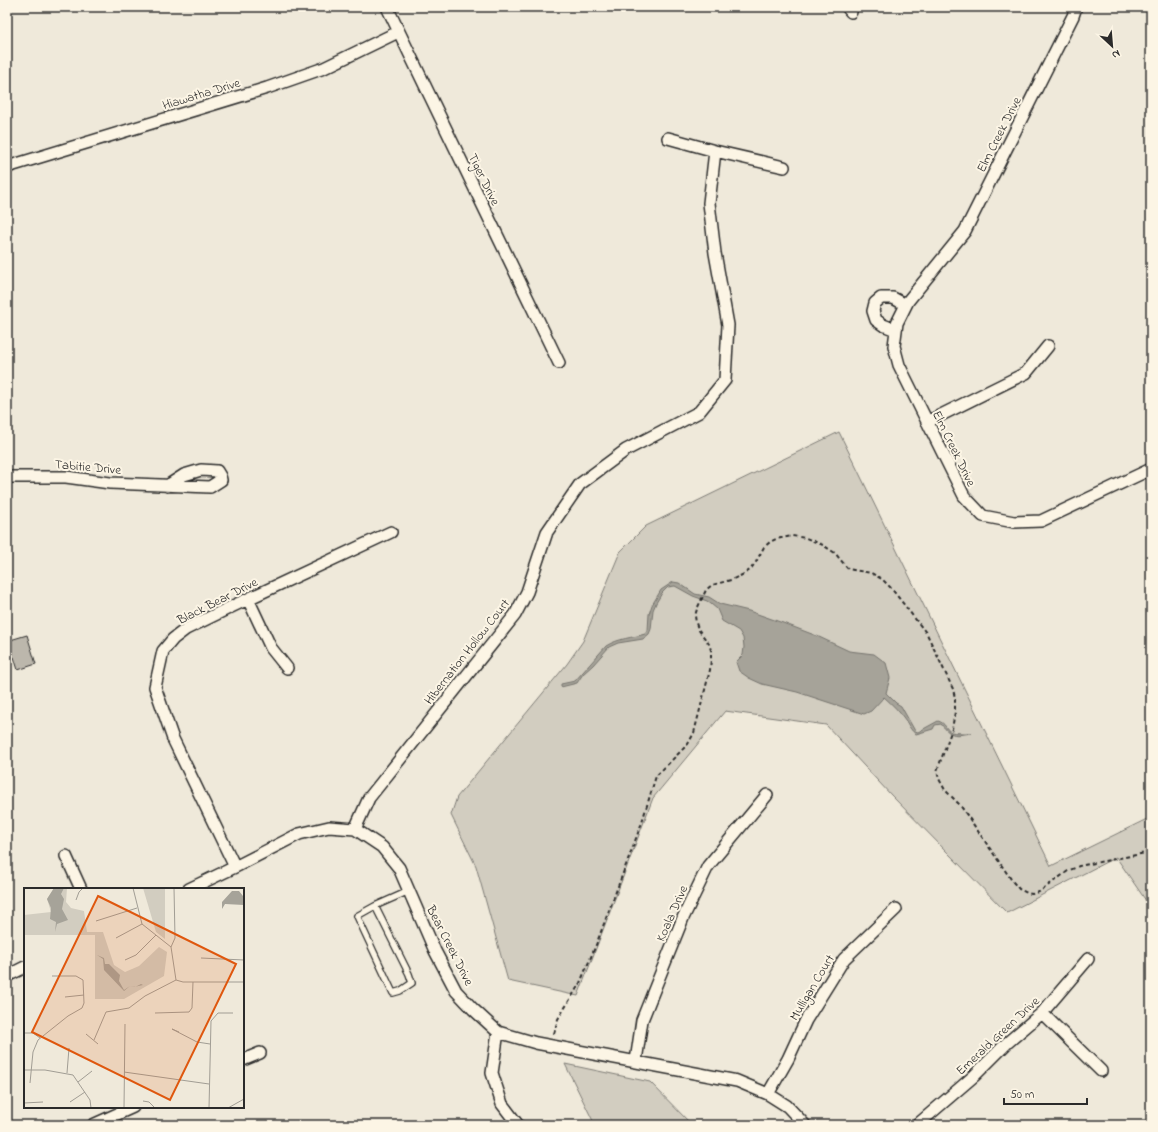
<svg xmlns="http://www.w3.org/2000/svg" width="1158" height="1132" font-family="'Indie Flower',sans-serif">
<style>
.green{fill:#d2cdc0;stroke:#7e7c76}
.water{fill:#a6a399;stroke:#75736d}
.building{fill:#bcb7ac;stroke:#2b2b2b}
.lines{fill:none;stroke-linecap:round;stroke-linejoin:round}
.service-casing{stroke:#2b2b2b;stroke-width:8}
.minor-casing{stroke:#2b2b2b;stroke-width:14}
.path{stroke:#2b2b2b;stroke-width:2;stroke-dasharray:4 3;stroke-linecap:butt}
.service{stroke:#fcf5e5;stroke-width:5.5}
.minor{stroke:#fcf5e5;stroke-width:11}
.labels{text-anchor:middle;stroke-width:4;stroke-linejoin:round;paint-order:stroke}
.street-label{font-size:13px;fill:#2b2b2b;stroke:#fcf5e5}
.inset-road{fill:none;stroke:#a19d94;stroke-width:1}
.view{fill:#df570e;fill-opacity:0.15;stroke:#df570e;stroke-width:2}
.inset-edge{fill:none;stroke:#2b2b2b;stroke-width:2}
</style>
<rect width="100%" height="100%" fill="#efe9da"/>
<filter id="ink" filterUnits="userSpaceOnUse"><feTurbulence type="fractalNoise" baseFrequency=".025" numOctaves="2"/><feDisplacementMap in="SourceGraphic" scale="8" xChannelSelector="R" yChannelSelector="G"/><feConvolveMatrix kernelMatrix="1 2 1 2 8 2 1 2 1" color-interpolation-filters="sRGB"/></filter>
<g filter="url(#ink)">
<!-- green -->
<path class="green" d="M839,432l212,434 100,-49v91l-35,-51 -109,56 -116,-118 -65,-70 -101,-14 -72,87 -75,198 -70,-15 -32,-115 -25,-51 6,-18 110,-133 16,-23 37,-89 26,-26z
M565,1064l85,18 42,43h-97z"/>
<!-- water -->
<path class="water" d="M673,582l6,1 16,11 14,3 11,7 29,7 34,12 34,13 32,15 25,3 12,9 4,15 -4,15 10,10 5,3 14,25 3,1 20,-11c8,2 7,8 13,11 4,1 16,1 21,1 -16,2 -20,5 -31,-9l-6,1 -2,4 -17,5c-5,-3 -7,-8 -10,-13 -6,-9 -14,-17 -22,-24l-13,14 -7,3 -67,-22 -35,-8 -13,-6 -10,-7 -3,-9 7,-7 1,-8 -1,-9 -4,-7 -17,-10 -5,-12 -6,-5 -4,-3 -14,-5 -18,-10 -7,1 -6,6 -6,10 -3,7 -2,19 -2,5 -6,5 -25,4 -9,4 -16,18 -10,9 -6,9 -16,4v-3l14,-3 31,-35c13,-8 26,-8 39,-12l3,-4 1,-16 3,-9 9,-15z"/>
<!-- building -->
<path class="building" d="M27,635l9,29 -18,6 -4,-13 -2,1 -2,-6 -3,1v-12z"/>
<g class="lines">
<defs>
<path id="service" d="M375,906l-18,10 36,77 7,-2 12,-8 -3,-9 -34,-68 34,-15"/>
<path id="minor" d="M387,7l172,356
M847,7l4,5
M1076,7l-3,9 -108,215 -57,70 -11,22 -3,23 5,19 65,131 19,20 31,6 27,-1 110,-52
M668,138l47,13 69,16
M7,167l260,-79 57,-20 74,-36
M896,330l-13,-5 -7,-5 -3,-9 2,-8 6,-5h12l13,7
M927,422l99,-49 22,-27
M7,478l5,-1h54l44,6 100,4 11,-7 -1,-4 -3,-5 -16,-1 -17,5 -17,11
M248,599l23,49 16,20
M355,829l14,-31 146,-183 12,-23 20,-60 33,-48 46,-34 73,-38 26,-32 3,-55 -13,-72 -6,-50 6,-52
M66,856l15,33
M235,867l-62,-128 -18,-52 8,-36 10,-12 13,-10 47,-23 158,-74
M189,889l46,-22 64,-33 30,-7 26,2 27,18 17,21 36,83 21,40 17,18 25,23 38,11 201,38 31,13 19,12 18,19
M7,976l18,-9
M1042,1013l59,58
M498,1032l-6,41 10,31 16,21
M243,1060l17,-7
M636,1061l6,-41 41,-102 25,-52 59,-71
M768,1094l20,-35 18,-39 38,-61 52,-50
M93,1125l40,-18
M917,1125l57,-49 33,-33 35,-30 46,-54"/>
</defs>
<!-- service casing -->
<use href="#service" class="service-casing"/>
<!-- minor casing -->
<use href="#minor" class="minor-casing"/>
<!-- path -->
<path class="path" d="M554,1034l4,-15 22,-36 16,-38 45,-120 15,-49 32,-32 6,-11 16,-63 1,-11v-9l-2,-6 -11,-15 -2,-6 -1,-7 2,-7 9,-19 6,-5 19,-5 11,-5 8,-5 6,-8 8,-15 6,-5 6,-3 16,-3 14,2 17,7 12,8 13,16 23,4 11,6 9,9 36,46 26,55 2,9v14l-3,17 -15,42 2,8 6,11 15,15 53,77 6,7 8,4 5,1 7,-2 29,-21 11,-5 72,-14"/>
<!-- service -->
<use href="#service" class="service"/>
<!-- minor -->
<use href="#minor" class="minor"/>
</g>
</g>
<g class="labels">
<!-- street labels -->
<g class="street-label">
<text transform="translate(201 93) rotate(-17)" y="5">Hiawatha Drive</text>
<text transform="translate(998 134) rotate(-63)" y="5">Elm Creek Drive</text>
<text transform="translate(485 179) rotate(64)" y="5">Tiger Drive</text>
<text transform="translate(955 448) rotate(64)" y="5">Elm Creek Drive</text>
<text transform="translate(88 466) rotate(5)" y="5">Tabitie Drive</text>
<text transform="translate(217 600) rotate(-27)" y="5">Black Bear Drive</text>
<text transform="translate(466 651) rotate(-52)" y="5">Hibernation Hollow Court</text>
<text transform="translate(671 913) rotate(-66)" y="5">Koala Drive</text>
<text transform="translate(451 945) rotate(63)" y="5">Bear Creek Drive</text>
<text transform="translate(811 987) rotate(-59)" y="5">Mulligan Court</text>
<text transform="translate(997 1035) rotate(-43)" y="5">Emerald Green Drive</text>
</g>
</g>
<!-- overview -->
<g transform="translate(24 888)">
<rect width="220" height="220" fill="#efe9da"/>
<path d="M30,0h13l-1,14 5,6 13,3 3,21h16l11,33 11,7 14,-6 20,-19 8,5 -3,24 -40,23h-29v-64h-71v-20l27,-3 -4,-13zM119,0h22v51l-9,-7z" fill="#d2cdc0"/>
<path d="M30,0h10l-3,6 3,5 -2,10 6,11 -11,4 -2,8 1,-10 -6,-3 1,-11 -4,-9zM208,3h7l4,5 1,9 -19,-1 -3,5v-7zM73,67l7,3 1,6h4l11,11 -1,6 5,9 6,-4 5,1 6,-3 2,1 -9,2 -4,-1 -6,5 -20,-21 -1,-11z" fill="#a6a399"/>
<path class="inset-road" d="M109,0l9,36 29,23 5,33 7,2h61M52,12l3,-8 4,-4M72,33l41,-13M92,50l26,-14M147,59l4,-9 -1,-50M177,70l43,2M101,72l11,-5 20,-20M41,109l19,-2M131,125l34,-1 3,-4 1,-26M155,144l-7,-3 25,13 13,2M0,145h9l7,5M62,146l12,10M70,152l12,-28 23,-4 16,-12 31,-16M0,182h21l28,5 17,25 1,8M100,184l85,12M43,185l2,-25M54,194l14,-11M6,195l3,-31 5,-12 30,-24 14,-8 2,-5 -1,-23 -7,-4h-24M119,213l6,1 6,6M46,214l15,-10M0,215l19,-1M100,220l1,-84M185,220l2,-87 7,-8h15M204,220l16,-9"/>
<path class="view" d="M74,8l138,68 -66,136 -138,-68z"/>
<rect width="220" height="220" class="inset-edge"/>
</g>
<!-- margin -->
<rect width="1158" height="1132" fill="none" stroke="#fcf5e5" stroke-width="24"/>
<rect x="12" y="12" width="1134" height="1108" fill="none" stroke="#2b2b2b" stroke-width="1.5" filter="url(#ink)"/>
<!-- north arrow -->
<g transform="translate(1112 46) rotate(154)" stroke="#fcf5e5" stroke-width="3" paint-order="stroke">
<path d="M0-3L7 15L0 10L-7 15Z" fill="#2b2b2b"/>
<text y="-6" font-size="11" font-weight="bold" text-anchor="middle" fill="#2b2b2b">N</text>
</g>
<!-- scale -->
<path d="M1004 1098v6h83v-6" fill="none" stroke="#2b2b2b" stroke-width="2"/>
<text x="1010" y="1098" font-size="12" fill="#2b2b2b" stroke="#fcf5e5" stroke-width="3" paint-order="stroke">50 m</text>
</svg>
